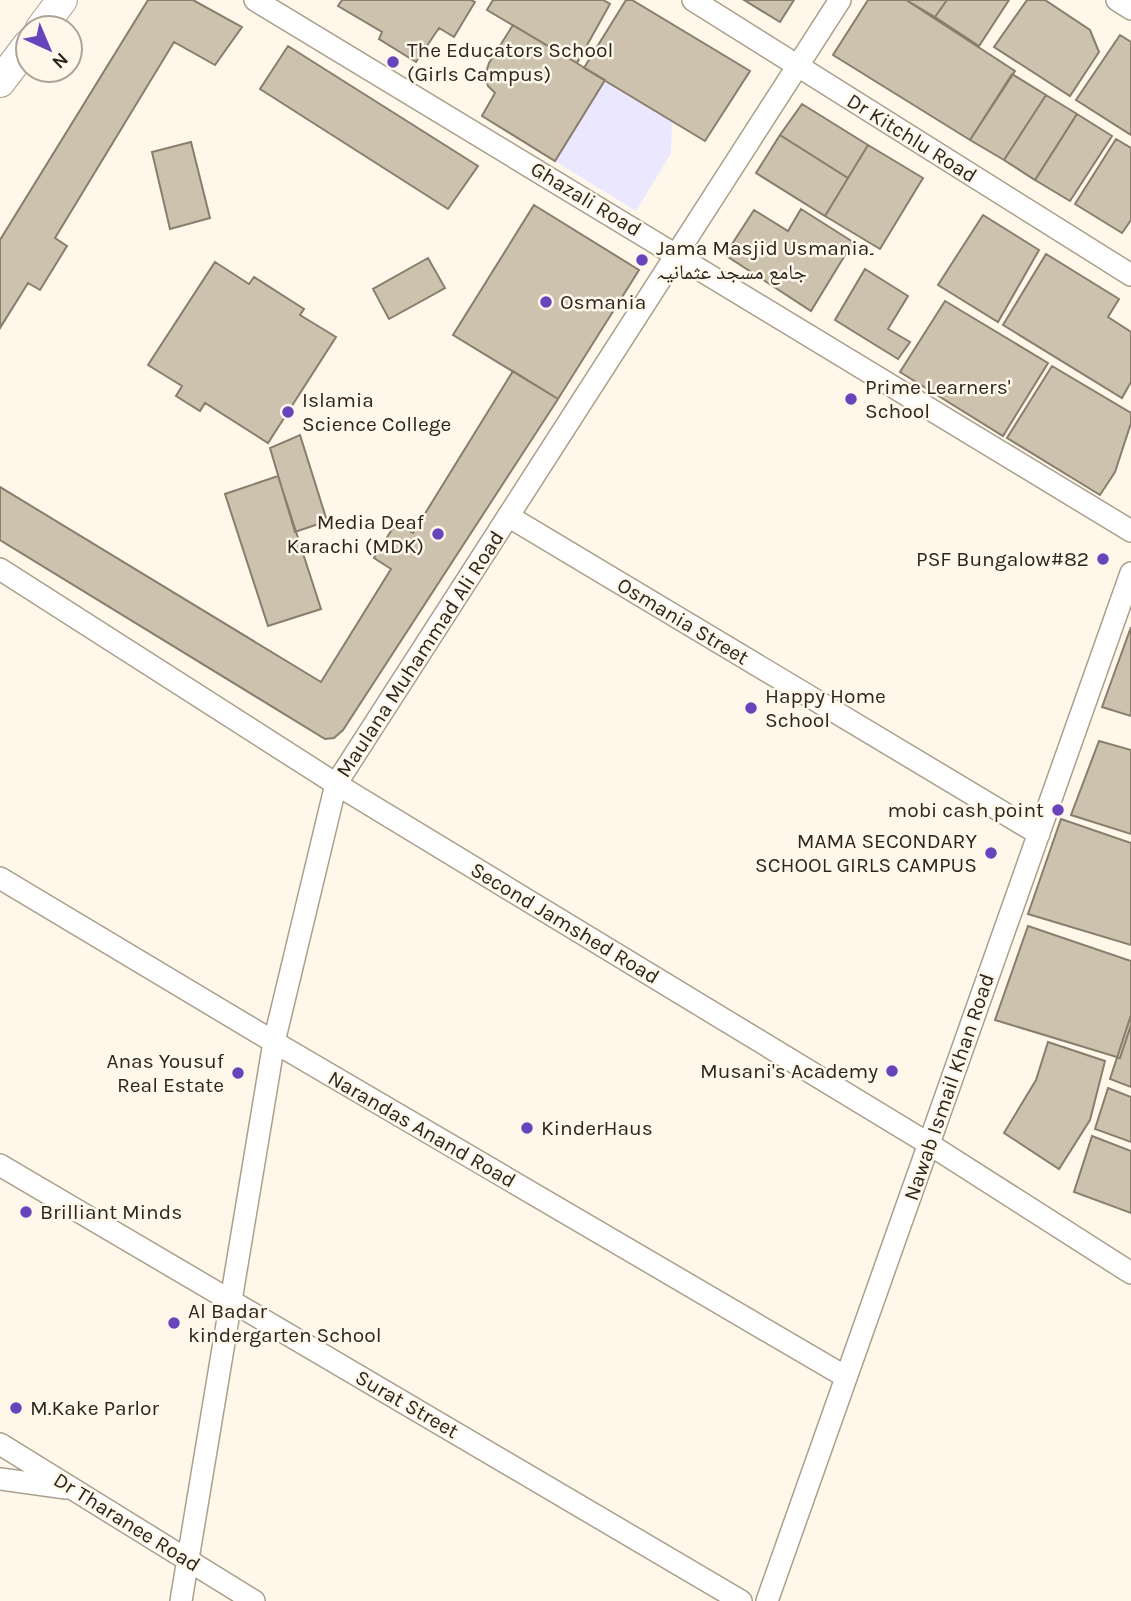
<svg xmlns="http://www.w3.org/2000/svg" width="1131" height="1601" font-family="Karla,'Noto Naskh Arabic',sans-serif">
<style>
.green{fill:#eae7fe}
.building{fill:#cdc2ae;stroke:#897e6c;stroke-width:2}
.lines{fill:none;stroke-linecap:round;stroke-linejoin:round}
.street-casing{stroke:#ab9f8c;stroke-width:24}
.secondary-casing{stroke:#ab9f8c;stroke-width:32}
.street{stroke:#fff;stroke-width:21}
.secondary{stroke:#fff;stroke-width:30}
.poi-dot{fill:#6844bc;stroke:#fef7ea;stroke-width:2.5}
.labels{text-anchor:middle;stroke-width:5;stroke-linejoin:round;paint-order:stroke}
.poi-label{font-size:21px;fill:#2b271f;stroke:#fef7ea;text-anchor:start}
.street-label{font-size:21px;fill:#2b271f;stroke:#fef7ea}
</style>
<rect width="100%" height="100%" fill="#fef7ea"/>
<!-- green -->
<path class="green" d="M605,80l67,41 -1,32 -35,58 -81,-50z"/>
<!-- building -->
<path class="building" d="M148,0h45l49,27 -27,38 -41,-23 -119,196 12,8 -27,44 -12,-7 -28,45v-88z
M342,0h129l4,2 -21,35 -15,-9 -23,34 -37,-23 3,-7 -44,-26z
M493,0h110l7,4 -33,59 -90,-53z
M626,0h6l118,71 -45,70 -121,-73z
M744,0h50l-14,22z
M868,0h38l109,71 -45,69 -137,-85z
M906,0h41l-12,17z
M947,0h62l-30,46 -44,-29z
M1027,0h18l45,30 9,22 -29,44 -76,-49z
M513,25l92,55 -50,81 -73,-45 13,-23 -7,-7 -3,-10 4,-13z
M1120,35l11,7v93l-55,-35z
M288,46l190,120 -30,43 -188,-120z
M1012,74l34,21 -42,65 -34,-20z
M1046,95l31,19 -42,66 -31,-20z
M802,104l66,41 -20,33 -68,-43z
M1077,114l35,22 -42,65 -35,-21z
M780,135l68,43 -23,38 -69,-43z
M1116,139l15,9v72l-9,13 -47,-29z
M191,142l19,76 -40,11 -18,-77z
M868,145l55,33 -43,71 -55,-33z
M534,205l105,65 -81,129 -105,-64z
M801,209l52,33 -42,69 -86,-56 29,-45 34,21z
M983,215l56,35 -41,72 -60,-37z
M1046,254l73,45 -11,18 23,15v50l-9,16 -119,-73z
M428,258l17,30 -56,31 -16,-30z
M215,262l34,22 5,-7 50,32 -4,6 36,22 -68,106 -63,-40 -5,8 -24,-15 6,-10 -34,-21z
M865,269l43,27 -20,33 22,13 -12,17 -63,-39z
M945,301l103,62 -45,73 -103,-64z
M1052,366l79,47v10l-16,49 -15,23 -93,-57z
M513,371l45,28 -215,331 -9,8 -9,1 -325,-199v-53l321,195 70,-113 -17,-11 22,-35 17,10z
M300,435l27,86 -32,11 -25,-84z
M278,476l43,133 -53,17 -43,-132z
M1131,627v89l-29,-9z
M1099,741l32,9v84l-60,-19z
M1061,819l70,24v102l-103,-31z
M1028,926l103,35v64l-11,33 -125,-38z
M1131,1015v72l-21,-8z
M1048,1042l57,19 -15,59 -31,49 -55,-36 32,-53z
M1108,1088l23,9v45l-36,-13z
M1092,1136l39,15v62l-57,-21z"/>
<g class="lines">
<defs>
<path id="street" d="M255,0l876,531
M693,0l438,275
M1117,0l14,9
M508,516l531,318
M0,569l336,215 593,360 202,129
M0,878l274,164 572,335
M0,1165l741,436
M0,1444l254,157
M0,1479l66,9
M181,1601l93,-559 62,-258 504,-784
M767,1601l364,-1028"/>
<path id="secondary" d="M41,28l21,-28
M0,82l28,-37"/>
</defs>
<!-- street casing -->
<use href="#street" class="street-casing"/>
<!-- secondary casing -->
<use href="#secondary" class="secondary-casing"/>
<!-- street -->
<use href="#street" class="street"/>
<!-- secondary -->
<use href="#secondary" class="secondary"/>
</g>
<!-- markers -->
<g class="poi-dot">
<circle cx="393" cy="62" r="7"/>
<circle cx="642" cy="260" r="7"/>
<circle cx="546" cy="302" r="7"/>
<circle cx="851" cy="399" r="7"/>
<circle cx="288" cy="412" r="7"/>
<circle cx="438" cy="534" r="7"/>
<circle cx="1103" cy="559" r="7"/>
<circle cx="751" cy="708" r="7"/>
<circle cx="1058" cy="810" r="7"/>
<circle cx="991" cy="853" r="7"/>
<circle cx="892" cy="1071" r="7"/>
<circle cx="238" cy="1073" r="7"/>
<circle cx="527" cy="1128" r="7"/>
<circle cx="26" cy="1212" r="7"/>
<circle cx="174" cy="1323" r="7"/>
<circle cx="16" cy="1408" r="7"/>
</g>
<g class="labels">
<!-- poi labels -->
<g class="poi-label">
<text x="407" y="57">The Educators School<tspan x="407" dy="24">(Girls Campus)</tspan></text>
<text x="656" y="255">Jama Masjid Usmania۔<tspan x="656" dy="24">جامع مسجد عثمانیہ</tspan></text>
<text x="560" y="309">Osmania</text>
<text x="865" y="394">Prime Learners'<tspan x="865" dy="24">School</tspan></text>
<text x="302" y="407">Islamia<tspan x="302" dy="24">Science College</tspan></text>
<text x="424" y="529" text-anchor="end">Media Deaf<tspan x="424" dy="24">Karachi (MDK)</tspan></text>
<text x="1089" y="566" text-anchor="end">PSF Bungalow#82</text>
<text x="765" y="703">Happy Home<tspan x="765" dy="24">School</tspan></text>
<text x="1044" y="817" text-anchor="end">mobi cash point</text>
<text x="977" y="848" text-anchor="end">MAMA SECONDARY<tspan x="977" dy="24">SCHOOL GIRLS CAMPUS</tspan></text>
<text x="224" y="1068" text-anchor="end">Anas Yousuf<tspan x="224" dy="24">Real Estate</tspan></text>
<text x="878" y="1078" text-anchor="end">Musani's Academy</text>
<text x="541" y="1135">KinderHaus</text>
<text x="40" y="1219">Brilliant Minds</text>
<text x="188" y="1318">Al Badar<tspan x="188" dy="24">kindergarten School</tspan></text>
<text x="30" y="1415">M.Kake Parlor</text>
</g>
<!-- street labels -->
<g class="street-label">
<text transform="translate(912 138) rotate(32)" y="7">Dr Kitchlu Road</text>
<text transform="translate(586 199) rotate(31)" y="7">Ghazali Road</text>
<text transform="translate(683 621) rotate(31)" y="7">Osmania Street</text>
<text transform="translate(420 654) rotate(-57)" y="7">Maulana Muhammad Ali Road</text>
<text transform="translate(565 923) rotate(31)" y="7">Second Jamshed Road</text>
<text transform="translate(949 1087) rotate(-71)" y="7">Nawab Ismail Khan Road</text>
<text transform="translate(422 1129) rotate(30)" y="7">Narandas Anand Road</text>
<text transform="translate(407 1404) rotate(30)" y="7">Surat Street</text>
<text transform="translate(127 1522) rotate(32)" y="7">Dr Tharanee Road</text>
</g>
</g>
<!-- north arrow -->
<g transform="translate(49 49) rotate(136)"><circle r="33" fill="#fef7ea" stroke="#aaa499" stroke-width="2"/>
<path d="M0-5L12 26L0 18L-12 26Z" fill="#6844bc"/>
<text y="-10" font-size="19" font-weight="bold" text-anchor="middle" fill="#2b271f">N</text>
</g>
</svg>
